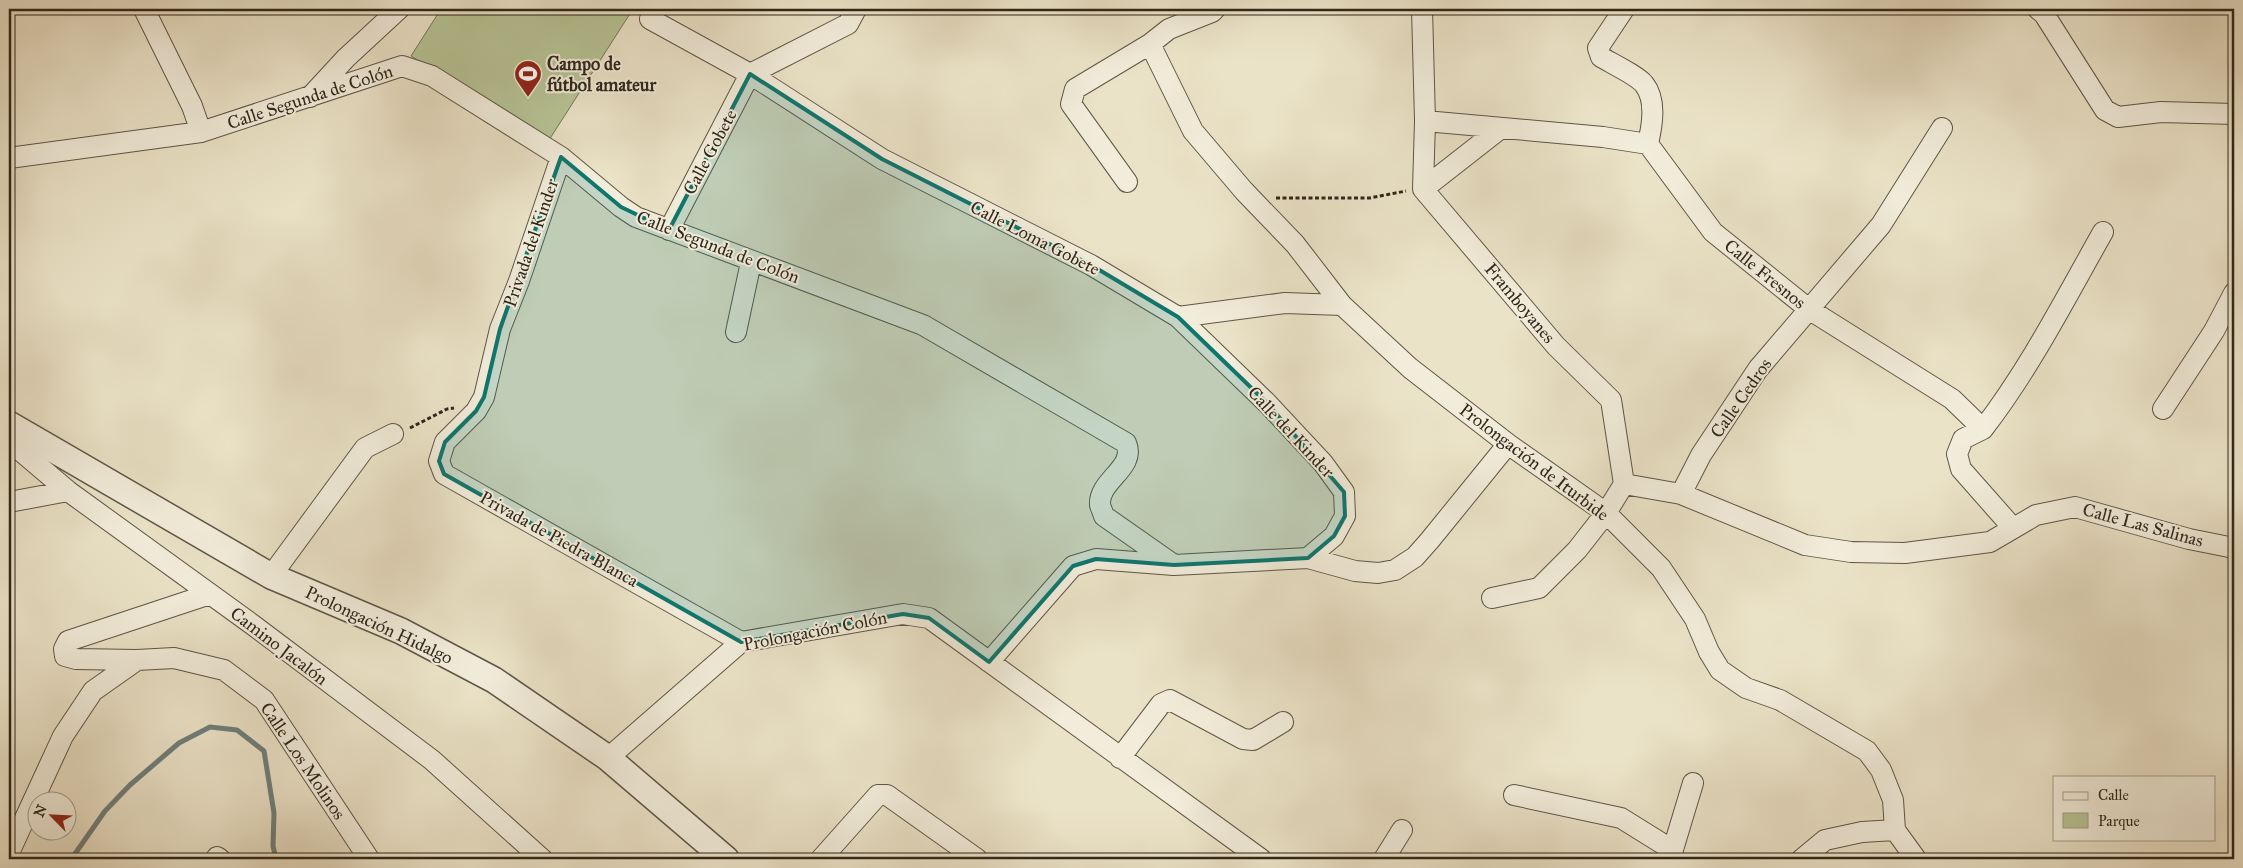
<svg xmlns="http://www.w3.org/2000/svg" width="2243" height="868" font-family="'IM FELL Great Primer',serif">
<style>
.green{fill:#b7c496;stroke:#737658}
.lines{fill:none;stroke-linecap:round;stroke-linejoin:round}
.stream{stroke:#70807d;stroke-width:5}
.minor-casing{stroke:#5e5646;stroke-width:22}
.tertiary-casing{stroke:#5e5646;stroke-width:28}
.path{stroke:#2f271b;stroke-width:3;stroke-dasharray:4 2.5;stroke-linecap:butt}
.minor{stroke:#f2eddb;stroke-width:20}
.tertiary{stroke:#f2eddb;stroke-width:25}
.marked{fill:#0f766e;fill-opacity:0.2;stroke:#0f766e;stroke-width:4;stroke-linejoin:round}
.labels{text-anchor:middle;stroke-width:4;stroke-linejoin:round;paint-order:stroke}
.poi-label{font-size:18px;font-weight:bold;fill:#2f271b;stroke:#f2eddb;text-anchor:start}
.street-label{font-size:18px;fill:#2f271b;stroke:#f2eddb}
</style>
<rect width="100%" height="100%" fill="#ebe3c8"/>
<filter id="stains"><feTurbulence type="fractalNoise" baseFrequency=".004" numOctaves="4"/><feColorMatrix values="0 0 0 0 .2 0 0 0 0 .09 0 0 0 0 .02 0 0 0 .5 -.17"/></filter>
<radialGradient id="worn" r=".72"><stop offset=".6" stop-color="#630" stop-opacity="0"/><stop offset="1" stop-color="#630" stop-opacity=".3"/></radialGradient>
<!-- green -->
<path class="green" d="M441,9h192l-84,131 -138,-84z"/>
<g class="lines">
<!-- stream -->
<path class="stream" d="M72,858l33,-47 25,-26 49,-42 31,-16 27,3 27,21 10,62 -1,33 3,13"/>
<defs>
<path id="minor" d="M144,9l48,97 9,26
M1422,9l3,112 -2,68 133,157 55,54 13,84
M1624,9l-26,39 3,9c10,6 37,19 43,27 13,16 8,42 4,60
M2038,9l6,5 61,96 13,7 43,-5 73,2
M650,19l100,55 132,85 209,106 87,52 107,-14 57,2
M1150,44l43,87 51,60 51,53 47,61 68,63 98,76 98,69 55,55 34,51 14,33 11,18 26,18 34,12 87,51 14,19 12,30 2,30 21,29
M750,74l98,-50 8,-15
M310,97l36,-39 53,-49
M1425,121l178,16 45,7 65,88 97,78 142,89 31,30 -20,10 -6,15 4,15 52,59
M561,157l-42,124 -19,48 -16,68 -8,14 -31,31 -6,19 5,13 297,168
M9,158l192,-26 201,-66 30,10 129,81 60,50 15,10 287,108 203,118c11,25 -28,37 -26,62 1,3 3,8 4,11l70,49
M1127,182l-56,-78 4,-15 75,-45 19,-15 43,-17 3,-3
M1423,189l78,-61
M669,230l81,-156
M1178,317l89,86 56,60 21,29 1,24 -11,20 -26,22
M736,332l15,-70
M2163,409l51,-78 20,-38
M1983,429c47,-61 82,-130 120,-197
M9,441l59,50 185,134 179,135 110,99
M1624,484l57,10 124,51 46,7 54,1 85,-11 46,-27 39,-8 114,32 45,9
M1681,494l20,-39 57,-86 123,-144 61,-97
M9,502l59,-11
M271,576l94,-128 28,-14
M210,594l-142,47 -4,8 1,7 11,3 61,1 37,-2 50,12 40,30 105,159
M1492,598l47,-10 38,-38 29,-37 18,-29
M989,662l84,-96 23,-7 78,6 134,-7 47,13 23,2 17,-3 20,-13 15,-17 78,-96
M608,758l133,-116 162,-28 26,4 332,241
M1120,758l41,-54 9,-4 73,39 10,1 30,-18
M1514,795l107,23 45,28 5,10
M9,853l54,-117 30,-45 44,-31
M1671,856l22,-73
M217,857l3,2
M821,859l57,-64h9l90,64
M1384,859l18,-29
M1802,859l23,-19 37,-8 33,-2"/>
<path id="tertiary" d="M9,424l262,152 130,55 93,49 114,78 118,101"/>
</defs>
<!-- minor casing -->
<use href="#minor" class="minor-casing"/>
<!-- tertiary casing -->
<use href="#tertiary" class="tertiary-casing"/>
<!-- path -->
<path class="path" d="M1276,198h94l36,-7
M410,428l37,-19 7,-1
M135,859l8,-3 3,3"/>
<!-- minor -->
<use href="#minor" class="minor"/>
<!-- tertiary -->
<use href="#tertiary" class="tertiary"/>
</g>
<!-- marked area -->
<path class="marked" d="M750,74l132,85 209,106 87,52 89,86 77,89 1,24 -11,20 -26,22 -134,7 -78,-6 -23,7 -84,96 -60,-44 -26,-4 -162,28 -297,-168 -5,-13 6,-19 31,-31 8,-14 16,-68 61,-172 60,50 48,23z"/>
<!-- icons -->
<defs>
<symbol id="stadium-pin" viewBox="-11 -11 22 30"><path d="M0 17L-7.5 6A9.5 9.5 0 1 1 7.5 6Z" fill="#8f2418" stroke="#f2eddb"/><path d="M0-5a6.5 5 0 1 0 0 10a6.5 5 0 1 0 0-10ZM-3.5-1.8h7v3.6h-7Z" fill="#fff"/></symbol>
</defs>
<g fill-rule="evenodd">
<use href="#stadium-pin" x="512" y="58" width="32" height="43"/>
</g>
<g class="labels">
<!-- poi labels -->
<g class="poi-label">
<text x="547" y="70">Campo de<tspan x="547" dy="21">fútbol amateur</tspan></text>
</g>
<!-- street labels -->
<g class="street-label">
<text transform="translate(310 97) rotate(-18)" y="6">Calle Segunda de Colón</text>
<text transform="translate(710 152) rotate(-62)" y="6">Calle Gobete</text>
<text transform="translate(1035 238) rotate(27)" y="6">Calle Loma Gobete</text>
<text transform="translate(531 243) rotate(-71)" y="6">Privada del Kinder</text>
<text transform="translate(718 247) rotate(21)" y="6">Calle Segunda de Colón</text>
<text transform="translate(1765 274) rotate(39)" y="6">Calle Fresnos</text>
<text transform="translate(1520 303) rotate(50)" y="6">Framboyanes</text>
<text transform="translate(1741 398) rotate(-55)" y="6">Calle Cedros</text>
<text transform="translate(1291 432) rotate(47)" y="6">Calle del Kinder</text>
<text transform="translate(1534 462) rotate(37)" y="6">Prolongación de Iturbide</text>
<text transform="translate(2143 525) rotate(15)" y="6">Calle Las Salinas</text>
<text transform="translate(559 539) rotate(29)" y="6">Privada de Piedra Blanca</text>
<text transform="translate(379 625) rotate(25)" y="6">Prolongación Hidalgo</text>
<text transform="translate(815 631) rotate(-11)" y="6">Prolongación Colón</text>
<text transform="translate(279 646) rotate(37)" y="6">Camino Jacalón</text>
<text transform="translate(303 761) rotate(56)" y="6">Calle Los Molinos</text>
</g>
</g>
<!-- margin -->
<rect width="2243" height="868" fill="none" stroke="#ebe3c8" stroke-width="30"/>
<rect x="10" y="10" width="2223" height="848" fill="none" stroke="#2f271b" stroke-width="2.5"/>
<rect x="15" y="15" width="2213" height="838" fill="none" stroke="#2f271b"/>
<!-- legend -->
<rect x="2053" y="776" width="162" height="65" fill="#f2eddb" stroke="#a49e8e"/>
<rect x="2063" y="792" width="25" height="8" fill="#f2eddb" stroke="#a49e8e"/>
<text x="2098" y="800" font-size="15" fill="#2f271b">Calle</text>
<rect x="2063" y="813" width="25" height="15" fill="#b7c496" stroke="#a49e8e"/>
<text x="2098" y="826" font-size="15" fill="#2f271b">Parque</text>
<!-- north arrow -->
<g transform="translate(52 816) rotate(294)"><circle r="24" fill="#f2eddb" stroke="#a49e8e"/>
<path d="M0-4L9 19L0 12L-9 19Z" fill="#8f2418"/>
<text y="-8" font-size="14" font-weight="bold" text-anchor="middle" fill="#2f271b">N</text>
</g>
<rect width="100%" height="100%" filter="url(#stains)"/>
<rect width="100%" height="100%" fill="url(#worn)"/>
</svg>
